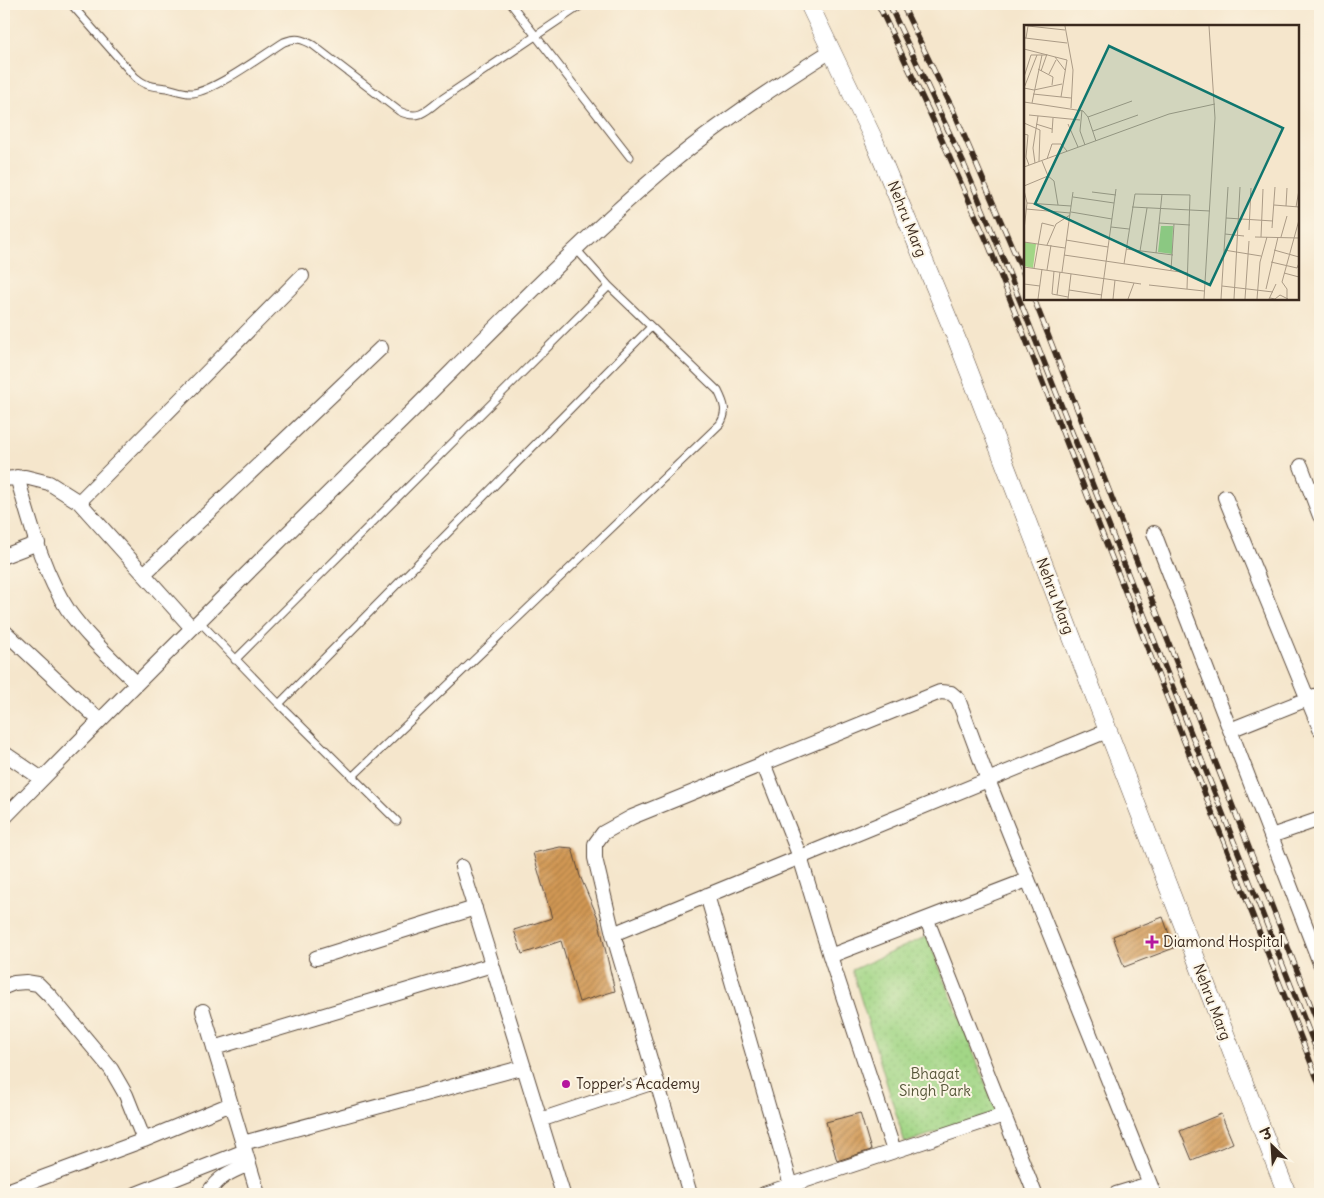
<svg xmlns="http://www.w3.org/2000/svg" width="1324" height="1198" font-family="Delius,'Playpen Sans Deva',sans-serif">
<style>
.park{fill:url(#park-dots);stroke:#6e8052}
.building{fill:url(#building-hatch)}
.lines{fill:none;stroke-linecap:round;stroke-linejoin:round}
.service-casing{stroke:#574638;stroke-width:9}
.minor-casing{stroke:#574638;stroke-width:16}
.tertiary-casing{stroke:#574638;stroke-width:19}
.service{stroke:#fff;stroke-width:7}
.minor{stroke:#fff;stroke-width:14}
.tertiary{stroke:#fff;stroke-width:18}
.rail-casing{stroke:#3b2a1e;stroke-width:5.5}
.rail{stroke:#fcf5e5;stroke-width:4;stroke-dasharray:11;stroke-linecap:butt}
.poi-dot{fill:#b5179e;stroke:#fcf5e5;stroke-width:2}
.labels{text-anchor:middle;stroke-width:4;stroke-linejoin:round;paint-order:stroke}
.street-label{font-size:15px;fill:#3b2a1e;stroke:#fcf5e5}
.poi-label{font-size:15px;fill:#3b2a1e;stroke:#fcf5e5;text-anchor:start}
.park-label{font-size:15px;fill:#555538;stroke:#fcf5e5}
.inset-road{fill:none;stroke:#ab9b86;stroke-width:1}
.view{fill:#0f766e;fill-opacity:0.15;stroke:#0f766e;stroke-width:2.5}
.inset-edge{fill:none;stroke:#3b2a1e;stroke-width:2.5}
</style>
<defs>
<pattern id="park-dots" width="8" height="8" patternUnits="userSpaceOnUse" patternTransform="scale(1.25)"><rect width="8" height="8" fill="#a2d686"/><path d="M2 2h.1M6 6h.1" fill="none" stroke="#8cb873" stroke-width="1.8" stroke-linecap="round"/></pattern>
<pattern id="building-hatch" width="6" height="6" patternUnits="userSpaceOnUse" patternTransform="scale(1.25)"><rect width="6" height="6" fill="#d19854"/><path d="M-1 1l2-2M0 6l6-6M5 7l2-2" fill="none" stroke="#ab7c45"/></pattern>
</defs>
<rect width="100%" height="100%" fill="#fcf5e5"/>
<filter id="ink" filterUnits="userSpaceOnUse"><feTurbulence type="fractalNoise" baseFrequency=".02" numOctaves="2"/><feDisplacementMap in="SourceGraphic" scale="10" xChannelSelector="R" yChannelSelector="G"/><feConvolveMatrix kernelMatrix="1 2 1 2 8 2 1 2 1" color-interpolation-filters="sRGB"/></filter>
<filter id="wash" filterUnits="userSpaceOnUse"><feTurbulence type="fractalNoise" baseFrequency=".0096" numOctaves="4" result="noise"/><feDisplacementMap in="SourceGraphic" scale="20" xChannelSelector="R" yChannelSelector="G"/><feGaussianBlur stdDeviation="1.12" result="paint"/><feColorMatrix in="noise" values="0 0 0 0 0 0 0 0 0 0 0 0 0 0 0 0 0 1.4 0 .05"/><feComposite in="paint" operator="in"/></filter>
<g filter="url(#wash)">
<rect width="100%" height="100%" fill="#f5e6cc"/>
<!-- park -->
<path class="park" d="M927,936l70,176 -92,31 -53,-173z"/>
<g id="blocks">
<!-- building -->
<path class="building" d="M560,847l12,1 8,28 18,42 17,73 -36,11 -18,-61 -39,13 -8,-24 38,-12 -19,-65z
M1163,917l11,31 -50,19 -11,-31z
M860,1113l11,37 -34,11 -11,-39z
M1221,1114l12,29 -41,17 -12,-29z"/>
</g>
</g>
<g filter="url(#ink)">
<use href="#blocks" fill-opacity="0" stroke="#574638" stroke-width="1"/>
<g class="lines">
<defs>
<path id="service" d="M71,4l64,73c12,10 17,9 32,11 9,2 17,6 26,5 23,-3 70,-38 91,-51 12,-5 18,-3 29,3l86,66c18,9 26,2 40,-10l144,-97
M511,4l119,153
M199,621l80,83 118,117
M235,660l374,-374
M279,704l372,-377
M352,777l368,-353c8,-12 4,-21 -2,-33l-109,-105 -33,-37"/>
<path id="minor" d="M1301,466l19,50
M17,477c13,44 25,94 51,133 19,27 45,50 68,73
M4,479l21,-2 24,6 30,19 113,126
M1225,497l95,232
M79,502l223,-226
M1154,533l166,430
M4,556l34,-13
M144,574l237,-226
M4,631l95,89
M1230,730l90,-36
M4,753l38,26
M763,763l37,94 30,99 64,195
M4,818c135,-138 272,-274 410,-409 83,-83 165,-168 255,-244 50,-42 106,-79 162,-114
M1271,836l49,-17
M462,867l101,327
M707,895l84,290
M927,920l108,274
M613,934l494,-203
M830,956l197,-76
M316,958l159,-50
M4,987l10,-4 12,-1 12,2 13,13 60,72 15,26 18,45
M203,1011l55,183
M214,1048l278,-83
M540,1120l117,-39
M243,1143l281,-76
M4,1192l140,-52 87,-36
M136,1194l109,-43
M208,1194c9,-17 24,-23 41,-30
M690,1194l-77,-260 -18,-76v-14l8,-11 29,-16 308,-125 11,1 7,6 30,81 166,414
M764,1194l240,-79
M1116,1194l33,-10"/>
<path id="tertiary" d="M809,4l64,134 84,202 330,854"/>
</defs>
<!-- service casing -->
<use href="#service" class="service-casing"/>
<!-- minor casing -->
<use href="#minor" class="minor-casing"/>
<!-- tertiary casing -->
<use href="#tertiary" class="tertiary-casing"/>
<!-- service -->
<use href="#service" class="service"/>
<!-- minor -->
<use href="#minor" class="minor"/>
<!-- tertiary -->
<use href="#tertiary" class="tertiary"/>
<defs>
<path id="rail" d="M878,4l56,118 55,124 331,840
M889,4l75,160 33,79 323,816
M902,4l52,108 71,165
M1034,299l286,730"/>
</defs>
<!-- rail casing -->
<use href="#rail" class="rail-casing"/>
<!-- rail -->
<use href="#rail" class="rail"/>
</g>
</g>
<!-- markers -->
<g class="poi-dot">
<path d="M1149.5 934.5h5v5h5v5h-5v5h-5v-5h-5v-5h5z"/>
<circle cx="566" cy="1084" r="5"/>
</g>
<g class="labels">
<!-- street labels -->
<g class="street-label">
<text transform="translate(907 219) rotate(68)" y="5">Nehru Marg</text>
<text transform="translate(1055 596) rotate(69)" y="5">Nehru Marg</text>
<text transform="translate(1212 1002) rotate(69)" y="5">Nehru Marg</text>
</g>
<!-- poi labels -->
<g class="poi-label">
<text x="1163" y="947">Diamond Hospital</text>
<text x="576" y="1089">Topper's Academy</text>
</g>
<!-- park labels -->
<g class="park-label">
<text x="935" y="1079">Bhagat<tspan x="935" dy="17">Singh Park</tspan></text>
</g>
</g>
<!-- overview -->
<g transform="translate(1024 25)">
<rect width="275" height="275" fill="#f5e6cc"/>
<path d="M137,201h12l-1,28 -14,-2zM0,217l12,2 -3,24 -9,-2z" fill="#a2d686"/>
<path class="inset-road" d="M41,1l8,44 -2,38M1,13l42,5M2,13l2,-12 37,4M0,24l43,11 -6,37M31,32l10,13M14,44l15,8 -1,8M17,46l6,-17M25,49l7,-14M0,52l7,-22h16M0,63l10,2 28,-6M0,63l13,-33M9,69l38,4M0,77l59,9 5,6 8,24M8,78l10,-48M58,85l-2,21 5,14M5,90l51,5M64,92l44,-16M0,98l16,7 -1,31M12,99l16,5M44,99l10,23M69,106l45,-16M28,108l1,-15M0,109l4,1 -2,22 3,8M23,134l5,-15h9l6,7M11,138l-2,-15 5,-32M0,142l145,-53 46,-10M24,151l6,5 4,24M0,161l24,-10 -6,-15M0,165l3,13 44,3M68,167l24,3M49,172l41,6M250,180l25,2M262,181l1,-18M108,182l78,4M272,182l3,-17M2,184l44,4M47,187l41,7M202,193l47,3M135,198l31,2M87,202l18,2M248,203l3,-41M0,205l3,-27M225,205l2,-42M201,209l19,2M231,212l44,1M237,212l2,-48M257,212l6,-21M42,215l42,7M0,217l41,6M23,220l9,-21 14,-9M102,224l47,6M200,225l37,6M250,225l25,7M116,226l7,-43M132,228l6,-59M40,230l123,18M247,237l26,6 2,-5M100,239l11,-70 55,1 -3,94M0,242l117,17M10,243l8,-45 12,3M23,245l4,-25M147,245l3,-46M30,246l-2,23 16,3M38,247l11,-80M260,248l15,4M0,259l16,2M125,260l55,6M198,261l51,6M242,264l12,-52M45,265l33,5M33,270l3,-23M246,273l5,1 5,-4 8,4M14,274l4,-30M44,274l3,-25M77,274l15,-110M89,274l2,-19M104,274l6,-16M180,274l11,-181 -6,-92M197,274l7,-112M210,274l6,-112M221,274l4,-58M233,274l3,-37 7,-25M245,274l7,-15M263,274v-10l-5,-7 17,-62"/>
<path class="view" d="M85,21l174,82 -73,157 -175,-81z"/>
<rect width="275" height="275" class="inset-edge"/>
</g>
<!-- margin -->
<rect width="1324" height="1198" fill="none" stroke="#fcf5e5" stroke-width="20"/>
<!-- north arrow -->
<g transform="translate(1272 1146) rotate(335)" stroke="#fcf5e5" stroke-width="4" paint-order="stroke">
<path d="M0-4L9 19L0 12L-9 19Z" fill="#3b2a1e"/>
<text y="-8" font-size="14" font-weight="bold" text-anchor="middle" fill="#3b2a1e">उ</text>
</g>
</svg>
